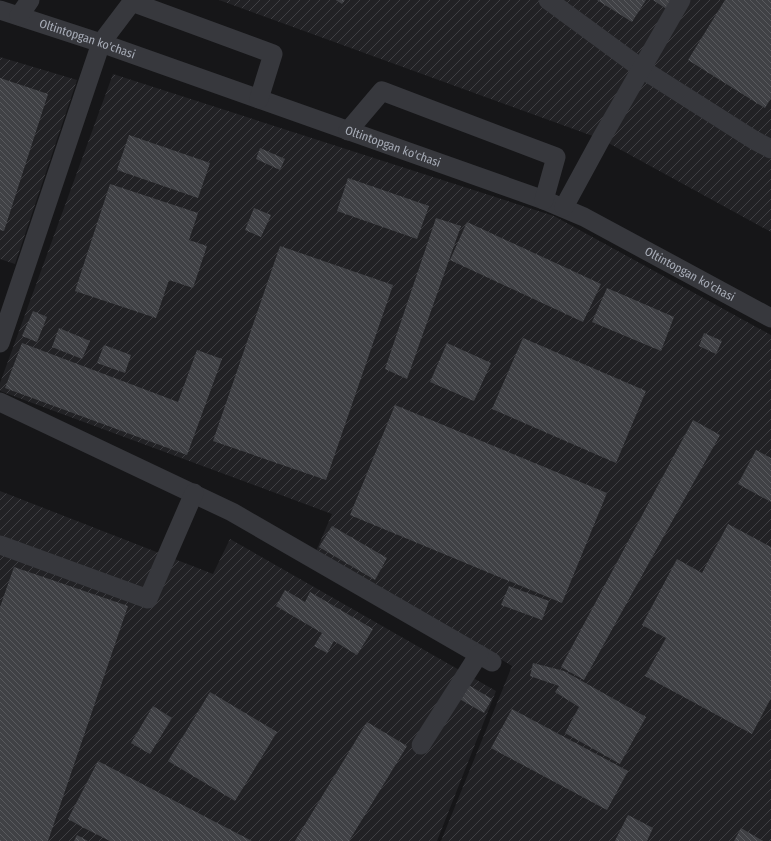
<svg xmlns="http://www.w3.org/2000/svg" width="771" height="841" font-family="'Fira Sans Condensed',sans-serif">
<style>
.industrial{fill:url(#industrial-furrows)}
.building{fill:url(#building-back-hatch)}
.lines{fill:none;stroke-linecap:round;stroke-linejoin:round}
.minor{stroke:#37383d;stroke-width:19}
.labels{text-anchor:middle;stroke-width:4;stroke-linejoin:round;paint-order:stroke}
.street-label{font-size:12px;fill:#a8adb8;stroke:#111113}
</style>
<defs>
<pattern id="industrial-furrows" width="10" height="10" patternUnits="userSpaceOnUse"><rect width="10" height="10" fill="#222225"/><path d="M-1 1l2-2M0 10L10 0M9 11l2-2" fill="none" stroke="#3f3f43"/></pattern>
<pattern id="building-back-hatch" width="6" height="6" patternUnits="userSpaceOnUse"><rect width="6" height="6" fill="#404145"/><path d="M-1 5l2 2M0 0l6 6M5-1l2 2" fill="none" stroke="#595a5e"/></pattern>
</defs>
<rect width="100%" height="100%" fill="#161618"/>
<!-- industrial -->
<path class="industrial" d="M219,0h552v232l-170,-93z
M0,57l77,23 -62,184 -15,-5z
M113,74l441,142 217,119v506h-330l71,-175 -196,-115 16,-37 -332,-123v-8z
M0,491l213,83 17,-35 266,152 -59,150h-437z"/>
<!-- building -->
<path class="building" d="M336,0h9l-3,4z
M597,0h49l-14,22z
M653,0h22l-7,10z
M725,0h46v98l-6,10 -77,-48z
M0,78l48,16 -44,137 -4,-1z
M129,135l81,28 -12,35 -81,-28z
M260,148l25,11 -5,11 -24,-11z
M348,178l81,28 -12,33 -80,-28z
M110,184l88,29 -9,27 18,6 -14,42 -24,-8 -13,38 -81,-27z
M254,208l17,7 -10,22 -16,-7z
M436,218l25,8 -54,153 -22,-10z
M467,222l134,62 -18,38 -133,-62z
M280,246l113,39 -67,195 -113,-39z
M607,288l67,29 -13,34 -69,-29z
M33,311l14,6 -10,25 -15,-6z
M59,328l31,13 -8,18 -30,-12z
M704,333l18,8 -6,13 -17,-8z
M523,338l123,53 -30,72 -124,-54z
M22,343l156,59 19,-52 25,9 -35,96 -182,-67z
M447,343l44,20 -17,38 -44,-19z
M104,345l27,10 -6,18 -28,-10z
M395,405l212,88 -45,110 -212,-88z
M693,420l27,15 -136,245 -23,-13z
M756,450l15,8v44l-33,-18z
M728,524l43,23v151l-19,36 -107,-58 21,-38 -24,-13 35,-66 25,14z
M332,526l55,32 -12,22 -56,-33z
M14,567l114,39 -80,235h-48v-234z
M509,586l40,15 -7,19 -41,-15z
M285,590l20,12 5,-10 63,37 -16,26 -23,-14 -7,12 -13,-7 8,-13 -46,-27z
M533,663l31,8 82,46 -26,47 -55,-31 14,-26 -24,-15 4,-6 -29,-10z
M465,683l27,16 -8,14 -28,-16z
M210,692l67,40 -42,69 -67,-40z
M153,706l19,12 -22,36 -19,-11z
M512,709l116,62 -21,39 -116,-62z
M367,722l40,24 -58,95h-54z
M98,761l154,80h-142l-26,-13 -16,-9z
M628,815l25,13 -6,13h-32z
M741,828l22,13h-29z
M77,835l11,6h-14z"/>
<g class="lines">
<!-- minor -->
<g class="minor">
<path d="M548,0l94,69 112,71 17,9"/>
<path id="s1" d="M0,10l101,33 443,157 40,17 187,101"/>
<path d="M19,16l11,-16"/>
<path d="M348,131l34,-40 174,66 -12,43"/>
<path d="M564,207l37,-68 80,-139"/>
<path d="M0,343l101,-300 31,-41 141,52 -14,45"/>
<path d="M0,402l232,110 260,150"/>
<path d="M0,545l148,54 46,-106"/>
<path d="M421,745l58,-91"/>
</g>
</g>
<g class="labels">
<!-- street labels -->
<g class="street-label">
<text dy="4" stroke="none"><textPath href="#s1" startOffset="92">Oltintopgan ko'chasi</textPath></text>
<text dy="4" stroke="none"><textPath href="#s1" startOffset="416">Oltintopgan ko'chasi</textPath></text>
<text dy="4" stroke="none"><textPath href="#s1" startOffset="740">Oltintopgan ko'chasi</textPath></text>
</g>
</g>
</svg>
